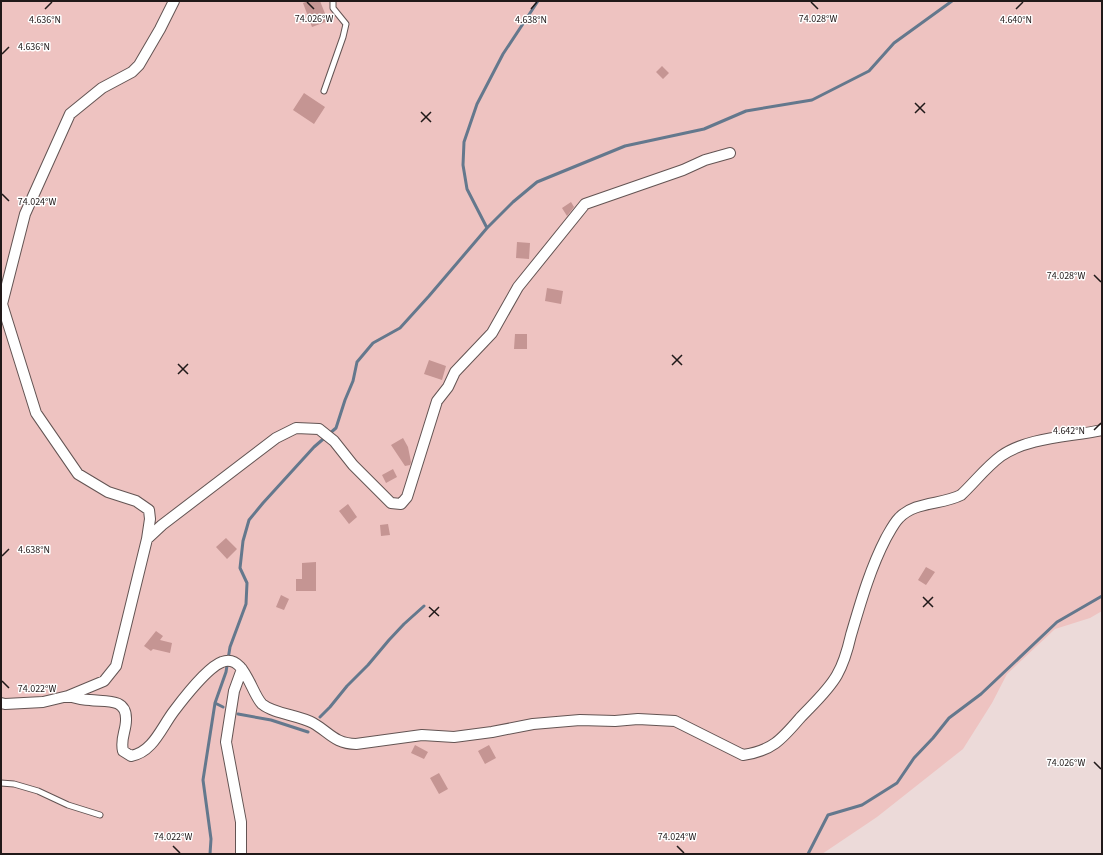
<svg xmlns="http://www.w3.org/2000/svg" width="1103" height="855" font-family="'Source Sans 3',sans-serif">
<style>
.green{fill:#eec3c1}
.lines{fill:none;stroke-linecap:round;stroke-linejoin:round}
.stream{stroke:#64788d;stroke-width:3}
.building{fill:#c59593}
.service-casing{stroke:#635453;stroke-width:7}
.minor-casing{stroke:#635453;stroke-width:12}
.service{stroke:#fff;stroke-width:5}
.minor{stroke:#fff;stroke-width:10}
.ticks{fill:none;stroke:#201919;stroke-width:1.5}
.ticks-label{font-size:10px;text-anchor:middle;fill:#201919;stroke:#fff;stroke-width:3;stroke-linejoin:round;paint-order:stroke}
</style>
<rect width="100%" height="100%" fill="#ecdad9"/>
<!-- green -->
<path class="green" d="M1,1h1101v610l-12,7 -35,11 -48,45 -15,29 -29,46 -86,68 -55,37h-821z"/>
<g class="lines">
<!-- stream -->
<path class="stream" d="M487,228l-20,-39 -4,-24 1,-23 13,-38 26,-50 35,-53
M215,703l8,4
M238,714l33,6 37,12
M320,717l10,-10 17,-21 21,-21 21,-25 15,-16 20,-18
M210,854l1,-15 -8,-59 12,-77 11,-31 4,-25 16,-43 1,-21 -7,-15 3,-27 6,-21 14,-17 51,-56 22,-19 9,-28 8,-19 4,-19 16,-19 27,-15 29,-32 58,-68 26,-26 24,-20 88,-36 79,-17 42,-18 66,-11 57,-29 25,-28 58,-42
M808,854l20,-39 34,-10 35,-22 17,-25 19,-20 16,-20 32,-24 76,-72 45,-26"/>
</g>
<!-- building -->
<path class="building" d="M308,1h12l8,20 -16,6 -9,-24z
M662,66l7,7 -6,6 -7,-7z
M304,93l21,14 -11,17 -21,-14z
M571,202l3,5 -7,9 -5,-8z
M517,242l13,1 -1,16 -13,-1z
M547,288l16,3 -2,13 -16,-3z
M515,334h12v15h-13z
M429,360l17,6 -4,14 -18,-6z
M403,438l5,9 3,15 -1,3 -5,1 -14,-21z
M393,469l4,8 -11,6 -4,-8z
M348,504l9,13 -8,7 -10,-13z
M388,524l2,11 -9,1 -1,-11z
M226,538l11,11 -10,10 -11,-12z
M316,562v29h-20v-12h6v-16z
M926,567l9,5 -9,13 -8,-5z
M281,595l8,4 -5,11 -8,-3z
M156,631l7,5 -3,4 12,3 -2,10 -17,-4 -2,2 -7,-5z
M415,745l13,7 -4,7 -13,-6z
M489,745l7,13 -11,6 -7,-13z
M439,773l9,16 -9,5 -9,-16z"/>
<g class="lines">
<defs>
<path id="service" d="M324,91l19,-54 3,-13 -13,-16v-7
M1,783l13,1 24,7 30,14 32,10"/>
<path id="minor" d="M147,539l15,-14 114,-87 20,-10 23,1 15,12 19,24 38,38 10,1 6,-7 30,-96 11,-14 7,-15 37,-39 26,-46 67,-83 98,-34 22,-10 25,-7
M68,696c7,2 15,4 22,4 14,2 37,-3 36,20 0,11 -6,19 -3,31l8,5c22,-4 30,-28 43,-45 9,-12 34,-44 48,-49 22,-9 29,31 40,42 12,10 37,11 51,19 16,9 22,21 43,21l66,-9 32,2 38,-5 41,-8 47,-4 35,1 23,-2 37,2 68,34c29,-4 39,-16 57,-37 12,-13 28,-27 37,-43 7,-12 11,-27 14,-40 10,-34 19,-66 35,-97 4,-7 8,-15 13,-20 16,-17 43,-13 62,-23 13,-12 25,-28 40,-39 27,-19 69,-19 101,-26
M1,703l4,1 38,-2 25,-6 36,-15 12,-15 31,-127 3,-20 -1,-9 -13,-9 -28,-9 -30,-18 -42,-61 -34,-109 23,-90 45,-100 32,-26 30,-16 7,-7 21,-36 14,-28
M241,854v-32l-15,-80 8,-51 8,-22"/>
</defs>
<!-- service casing -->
<use href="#service" class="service-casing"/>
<!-- minor casing -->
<use href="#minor" class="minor-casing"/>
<!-- service -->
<use href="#service" class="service"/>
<!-- minor -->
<use href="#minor" class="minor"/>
</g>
<!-- ticks -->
<path class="ticks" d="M307,2l7,7M811,2l7,7M45,9l7,-7M531,9l6,-7M1016,9l7,-7M2,54l7,-7M915,103l10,10M421,112l10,10M915,113l10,-10M421,122l10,-10M2,194l7,7M1094,275l7,7M672,355l10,10M178,364l10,10M672,365l10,-10M178,374l10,-10M1094,430l7,-7M2,556l7,-7M923,597l10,10M429,607l10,9M923,607l10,-10M429,617l10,-10M2,681l7,7M1094,762l7,7M173,846l7,7M677,846l7,7"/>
<g class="ticks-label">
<text x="818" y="22">74.028°W</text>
<text x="314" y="22">74.026°W</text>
<text x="1016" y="23">4.640°N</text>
<text x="45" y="23">4.636°N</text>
<text x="531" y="23">4.638°N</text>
<text x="34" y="50">4.636°N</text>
<text x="37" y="205">74.024°W</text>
<text x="1066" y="279">74.028°W</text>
<text x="1069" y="434">4.642°N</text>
<text x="34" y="553">4.638°N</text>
<text x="37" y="692">74.022°W</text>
<text x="1066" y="766">74.026°W</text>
<text x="173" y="840">74.022°W</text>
<text x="677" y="840">74.024°W</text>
</g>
<!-- border -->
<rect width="1103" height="855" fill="none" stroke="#201919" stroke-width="4"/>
</svg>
